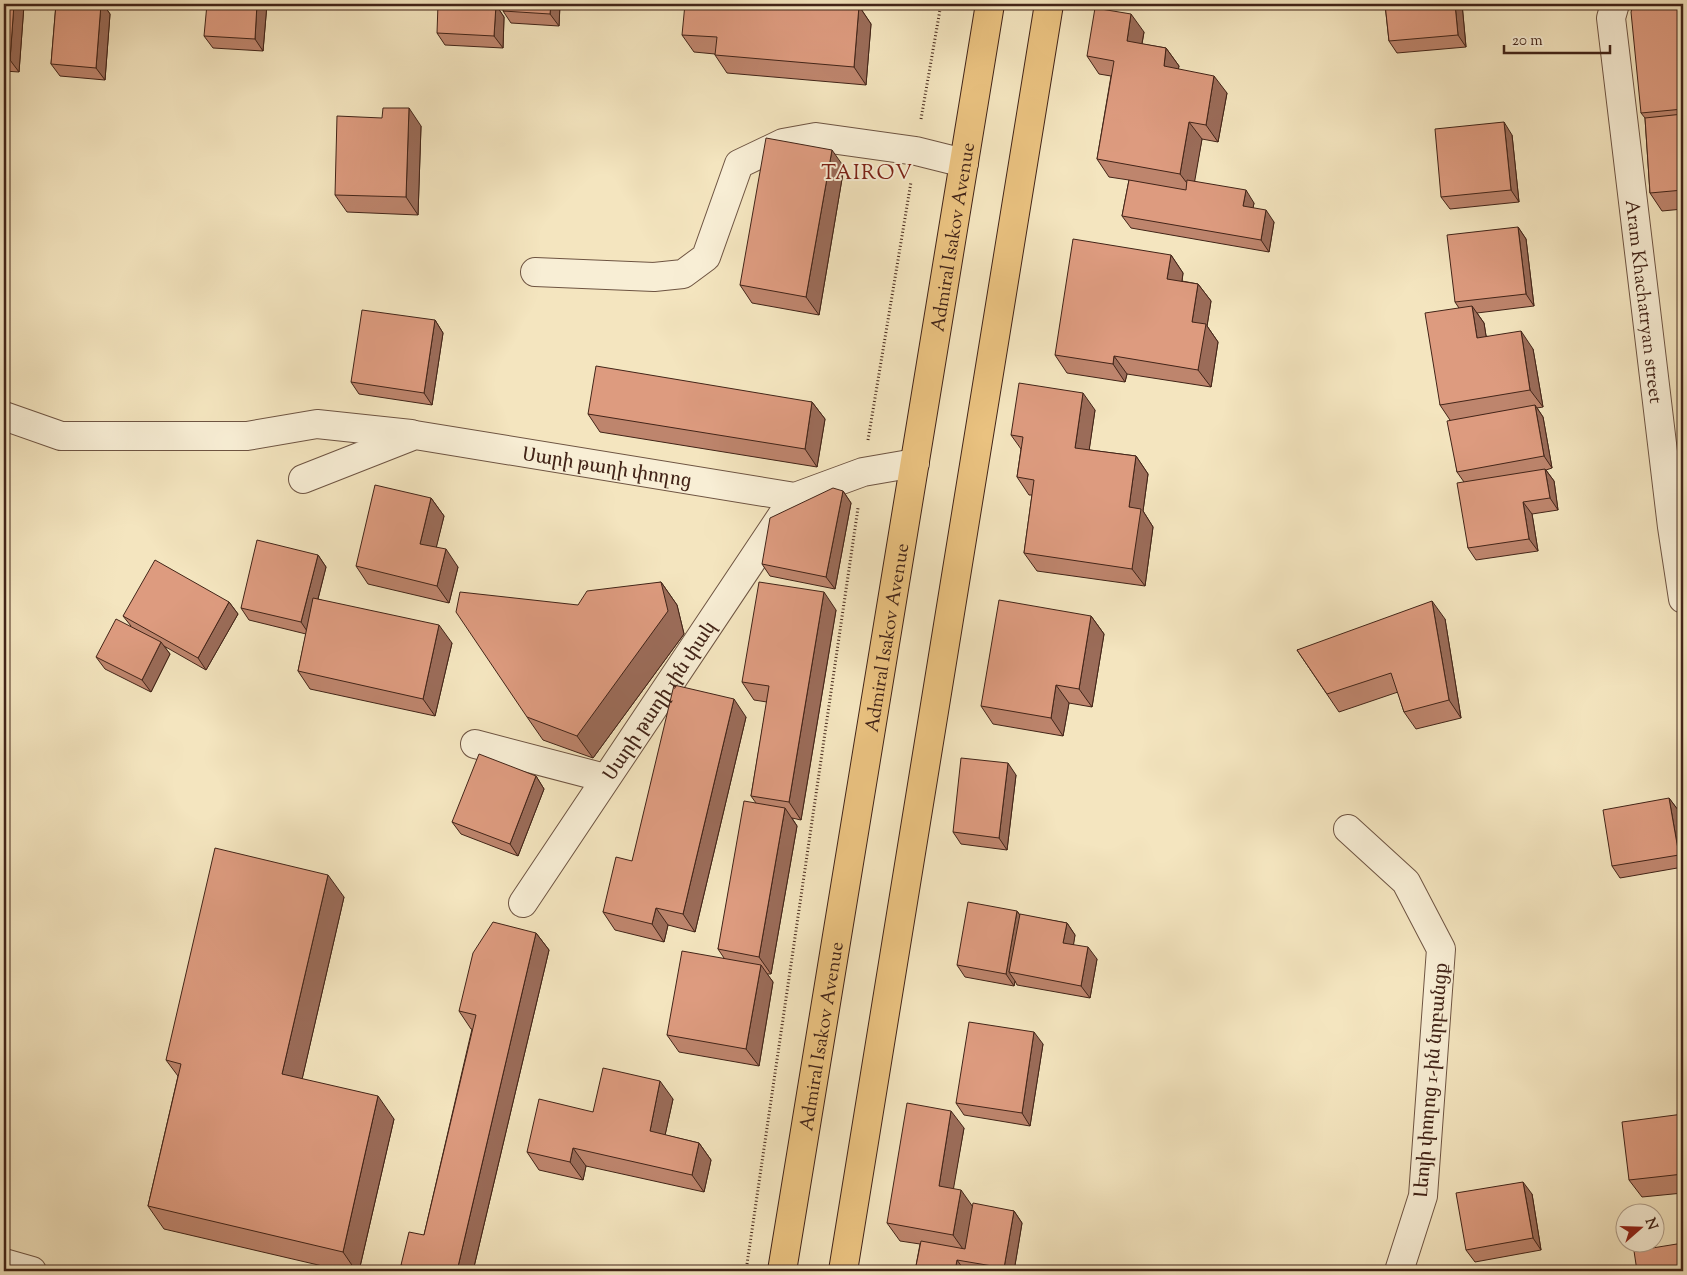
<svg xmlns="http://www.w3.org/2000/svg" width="1687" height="1275" font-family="'Sorts Mill Goudy','Noto Serif Armenian',serif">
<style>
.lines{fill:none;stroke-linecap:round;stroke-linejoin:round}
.minor-casing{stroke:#6e5442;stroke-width:30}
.highway-casing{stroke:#422418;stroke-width:30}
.path{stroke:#422418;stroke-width:3;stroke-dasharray:1 2.5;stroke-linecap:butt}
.minor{stroke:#f8eed5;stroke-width:28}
.highway{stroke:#eac280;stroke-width:28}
.wall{fill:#be856d;stroke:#422418}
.shaded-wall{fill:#9b6c59;stroke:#422418}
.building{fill:#dd9b7f;stroke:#422418}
.labels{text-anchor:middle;stroke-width:4;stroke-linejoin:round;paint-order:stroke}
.street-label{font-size:19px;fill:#422418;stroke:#f8eed5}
.quarter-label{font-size:21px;letter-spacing:1px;fill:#7a1f14;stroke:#f8eed5}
</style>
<rect width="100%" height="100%" fill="#f4e5bf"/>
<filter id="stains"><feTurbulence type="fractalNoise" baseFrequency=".004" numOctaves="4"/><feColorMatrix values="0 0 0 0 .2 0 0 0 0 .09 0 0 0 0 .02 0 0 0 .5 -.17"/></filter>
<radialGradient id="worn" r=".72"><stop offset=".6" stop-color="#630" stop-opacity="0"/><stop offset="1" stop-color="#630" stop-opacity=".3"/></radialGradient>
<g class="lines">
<defs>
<g id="minor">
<path id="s1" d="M1615,4l-4,14 61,509 11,72"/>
<path d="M535,272l119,5 29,-3 23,-17 33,-93 44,-21 33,-6 100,14 48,12"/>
<path d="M4,416l57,20h186l70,-12 94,10"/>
<path id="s2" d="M303,479l112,-44 380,62 68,-25 52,-9"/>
<path d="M475,744l130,34"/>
<path d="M1348,829l58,53 35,67 -18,247 -24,75"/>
<path id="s3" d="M523,903l264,-395"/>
<path d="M4,1263l28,8"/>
</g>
<g id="highway">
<path id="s4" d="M782,1271l208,-1267"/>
<path d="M843,1271l206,-1267"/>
</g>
</defs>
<!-- minor casing -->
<use href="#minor" class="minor-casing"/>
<!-- highway casing -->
<use href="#highway" class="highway-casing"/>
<!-- path -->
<path class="path" d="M921,119l20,-115
M868,440l43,-258
M746,1271l112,-763"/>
<!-- minor -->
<use href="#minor" class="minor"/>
<!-- highway -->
<use href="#highway" class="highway"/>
</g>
<!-- wall -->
<path class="wall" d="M4,4l20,1 -5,67 -15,-1z
M56,4h47l7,10 -5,66 -45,-4 -9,-12z
M267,4l-4,47 -50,-3 -9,-12z
M560,4l-1,22 -48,-3 -8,-12z
M1184,4h17v2z
M1385,4h77l4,43 -69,6 -8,-12z
M1683,4v205l-21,2 -12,-18 -5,-75 -4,-5z
M496,5l8,12 -1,31 -58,-3 -8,-12z
M859,6l12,18 -5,61 -139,-12 -12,-18v-1l-21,-2 -12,-17z
M1144,32l-2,12 24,4 13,18 -1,3 49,24 -9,49 -16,-3 -8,42 60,22 -1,5 21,14 -5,30 -138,-24 -9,-12 7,-36 -20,-3 -12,-18 14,-83 -12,-2 -12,-18z
M421,126l-3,89 -71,-3 -12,-17z
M1512,135l7,67 -69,7 -9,-12z
M844,167l-25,148 -67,-12 -12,-18z
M1518,227l8,12 8,67 -57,7 7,10 2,13 47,13 10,58 -6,1 6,9 9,51 -6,2 8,11 4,29 -26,4 6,37 -62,9 -8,-12 -4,-66 -7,-10 -7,-52 -10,-15 19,-97 -4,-6z
M1171,255l12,18 -1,8 16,3 13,17 -4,25 11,16 -7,45 -84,-13 -2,8 -58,-9 -12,-18z
M435,320l8,13 -11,72 -73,-11 -8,-12z
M812,402l13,17 -8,48 -217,-35 -12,-18z
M1095,410l-6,40 47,6 12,18 -5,37 10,16 -8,59 -108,-15 -13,-18 8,-58h-3l-12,-18 4,-28 -10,-14z
M843,491l8,12 -16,86 -65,-13 -8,-12z
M431,498l13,18 -8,31 22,20 -9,36 -81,-19 -12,-18z
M318,555l8,12 -8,32 134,44 -17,73 -125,-27 -12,-18 8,-37 -57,-14 -8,-12z
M661,582l16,23 7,29 -91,124 -50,-18 -16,-23 51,-112z
M229,602l9,12 -32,56 -42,-24 6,8 -19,38 -46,-23 -9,-12 35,-31 -8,-10z
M836,610l-35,210 -9,-2 5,8 -26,148h-4l6,8 -14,84 -80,-14 -12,-17 57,-77 -6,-9 38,-146 -5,-7 16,-94 -13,-2 -12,-18z
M1091,616l13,18 -12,73 -23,-4 -6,33 -70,-12 -12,-18z
M1445,619l16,99 -45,11 -12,-17 -6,-20 -59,20 -42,-62z
M746,717l-51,215 -27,-7 -4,17 -49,-12 -12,-18 29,-51z
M1016,775l-9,75 -46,-6 -8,-12z
M536,776l8,13 -26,67 -57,-22 -9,-12z
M1669,798l9,12 5,33v24l-63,11 -8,-12z
M344,897l-42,182 92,40 -35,152h-15l-180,-42 -16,-23 30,-130 -12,-16z
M1017,911l3,4 47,8 8,12 -2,10 24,14 -7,39 -73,-13 -2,-4 -1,5 -49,-9 -8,-12z
M536,933l13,17 -76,321h-67l-5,-6 23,-30 48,-206h-1l-12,-18z
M1043,1044l-13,82 -66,-11 -8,-12z
M673,1099l-8,36 34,8 12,17 -7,32 -118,-26 -3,14 -44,-10 -12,-18 66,-40z
M1683,1114v79l-41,4 -13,-17z
M964,1128l-11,60 20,19 41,4 8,12 -8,48h-99l5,-27 -20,-3 -13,-18z
M1532,1194l9,56 -66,12 -9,-12z"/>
<!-- shaded-wall -->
<path class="shaded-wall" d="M14,4h9l1,1 -5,67 -9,-12z
M101,4h2l7,10 -5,66 -9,-12z
M257,4h10l-4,47 -8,-12z
M551,4h9l-1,22 -9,-12z
M1455,4h7l4,43 -8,-12z
M496,5l8,12 -1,31 -9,-12z
M859,6l12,18 -5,61 -12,-18z
M1131,14l13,18 -5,27 -12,-18z
M1166,48l13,18 -3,18 -12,-18z
M1214,76l13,17 -9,49 -12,-17z
M409,108l12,18 -3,89 -12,-18z
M1189,122l13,17 -9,52 -13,-17z
M1504,122l8,13 7,67 -8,-12z
M832,150l12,17 -25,148 -13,-18z
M1246,190l8,13 -3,15 -8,-12z
M1266,210l8,12 -5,30 -8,-12z
M1518,227l8,12 8,67 -8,-12z
M1171,255l12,18 -3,23 -13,-17z
M1198,284l13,17 -4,25 11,16 -7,45 -13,-17 -6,-48z
M1472,306l12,17 5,32 -12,-17z
M435,320l8,13 -11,72 -8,-12z
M1521,331l12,18 10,58 -13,-17z
M1114,356l13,18 -2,8 -12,-18z
M1083,393l12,17 -8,55 -12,-17z
M812,402l13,17 -8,48 -12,-18z
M1535,405l8,12 9,51 -8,-12z
M1136,456l12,18 -5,37 10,16 -8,59 -13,-17 -3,-62z
M1545,469l9,12 4,29 -8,-12z
M843,491l8,12 -16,86 -9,-12z
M431,498l13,18 -11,45 -13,-17z
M1523,502l9,12 6,37 -9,-12z
M446,549l12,18 -9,36 -12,-17z
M318,555l8,12 -17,67 -8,-12z
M661,582l16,23 7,29 -91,124 -16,-22z
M824,592l12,18 -35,210 -12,-18z
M1432,601l13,18 16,99 -12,-18z
M229,602l9,12 -32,56 -8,-12z
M1091,616l13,18 -12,73 -13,-18z
M439,625l13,18 -17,73 -12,-17z
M161,642l9,12 -19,38 -9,-12z
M1056,685l13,18 -6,33 -12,-18z
M734,699l12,18 -51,215 -12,-18z
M1008,763l8,12 -9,75 -8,-12z
M536,776l8,13 -26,67 -8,-12z
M1669,798l9,12 5,33v18l-4,-6z
M785,808l12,18 -26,148 -12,-17z
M328,875l16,22 -46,200 -16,-23z
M656,908l12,17 -4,17 -12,-18z
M1017,911l9,13 -17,48 6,9 -1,5 -8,-12z
M1067,923l8,12 -3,20 -9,-12z
M536,933l13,17 -76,321h-16z
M1088,947l9,12 -7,39 -9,-12z
M761,965l12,17 -14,84 -13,-17z
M1034,1032l9,12 -13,82 -8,-13z
M660,1081l13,18 -11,50 -12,-18z
M378,1096l16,23 -35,152h-3l-13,-19z
M951,1111l13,17 -13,75 -12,-17z
M699,1143l12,17 -7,32 -12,-17z
M573,1148l13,18 -3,14 -13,-18z
M1523,1182l9,12 9,56 -8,-12z
M961,1190l12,17 -8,45 -12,-17z
M1014,1211l8,12 -8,48h-8l-2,-3z
M957,1260l8,11h-10z"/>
<!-- building -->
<path class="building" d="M4,4h10l-4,56h-6z
M56,4h45l-5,64 -45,-4z
M207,4h50l-2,35 -51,-3z
M438,4l58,1 -2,31 -57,-3z
M503,4h48l-1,10 -47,-3z
M685,4h145l29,2 -5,61 -139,-12 2,-18 -35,-2z
M1385,4h70l3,31 -69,6z
M1634,4h49v105l-42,4 -10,-101z
M1095,8l36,6 -4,27 39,7 -2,18 50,10 -8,49 -17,-3 -9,52 -83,-15 17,-98 -27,-5z
M383,108h26l-3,89 -71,-2 2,-79 45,2z
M1683,114v76l-33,3 -5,-75z
M1504,122l7,68 -70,7 -6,-68z
M766,138l66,12 -26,147 -66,-12z
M1129,180l57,10 1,-10 59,10 -3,16 23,4 -5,30 -139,-24z
M1518,227l8,67 -71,8 -8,-67z
M1073,239l98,16 -4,24 31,5 -6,38 14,2 -8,46 -84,-14 -1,8 -58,-9z
M1472,306l5,32 44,-7 9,59 -90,15 -15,-92z
M1679,307h4v37z
M362,310l73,10 -11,73 -73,-11z
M596,366l216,36 -7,47 -217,-35z
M1019,383l64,10 -8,55 61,8 -7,51 12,2 -9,60 -108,-16 10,-73 -17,-3 6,-40 -12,-2z
M1535,405l9,51 -87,16 -10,-51z
M1545,469l5,29 -27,4 6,37 -61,9 -11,-65z
M375,485l56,13 -11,46 26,5 -9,37 -81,-20z
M833,488l10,3 -17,86 -64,-13 8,-46z
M257,540l61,15 -17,67 -60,-14z
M155,560l74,42 -31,56 -75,-42z
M661,582l7,29 -91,125 -50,-19 -71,-105 4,-20 118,13 9,-14z
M759,582l65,10 -35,210 -38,-6 18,-110 -27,-4z
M313,598l126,27 -16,74 -125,-28z
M999,600l92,16 -12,73 -23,-4 -5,33 -70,-12z
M1432,601l17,99 -45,12 -13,-39 -64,21 -30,-44z
M116,619l45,23 -19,38 -46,-23z
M674,685l60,14 -51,215 -27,-6 -4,16 -49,-12 13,-55 16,4z
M479,754l57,22 -26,68 -58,-22z
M961,758l47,5 -9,75 -46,-6z
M1669,798l10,57 -67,11 -9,-56z
M744,801l41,7 -26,149 -41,-8z
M215,848l113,27 -46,199 96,22 -35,156 -195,-46 33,-142 -15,-4z
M968,902l49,9 -11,63 -49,-9z
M1020,914l47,9 -4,20 25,4 -7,39 -72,-14z
M493,922l43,11 -79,338h-30l-26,-6 8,-33 15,3 52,-220 -17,-4 14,-58z
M682,951l79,14 -15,84 -79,-14z
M969,1022l65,10 -12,81 -66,-10z
M603,1068l57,13 -10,50 49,12 -7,32 -119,-27 -3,14 -43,-10 12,-53 54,13z
M907,1103l44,8 -12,75 22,4 -8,45 -66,-12z
M1683,1114v60l-54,6 -7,-58z
M1523,1182l10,56 -67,12 -10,-57z
M973,1203l41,8 -10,57 -47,-8 -2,11h-40l6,-30 44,8z
M1683,1243v28h-46l-3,-20z
M564,1266l32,5h-33z
M1480,1268l54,3h-55z"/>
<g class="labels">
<!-- street labels -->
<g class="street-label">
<text dy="7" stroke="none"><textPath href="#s4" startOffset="1048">Admiral Isakov Avenue</textPath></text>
<text dy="7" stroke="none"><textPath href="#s1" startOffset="300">Aram Khachatryan street</textPath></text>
<text dy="7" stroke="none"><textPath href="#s2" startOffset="315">Սարի թաղի փողոց</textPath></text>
<text dy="7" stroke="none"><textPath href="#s4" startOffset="642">Admiral Isakov Avenue</textPath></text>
<text dy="7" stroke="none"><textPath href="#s3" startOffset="244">Սարի թաղի 1ին փակ</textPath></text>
<text dy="7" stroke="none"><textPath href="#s4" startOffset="238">Admiral Isakov Avenue</textPath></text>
<text transform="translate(1430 1080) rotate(-85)" y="7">Լեոյի փողոց 1-ին նրբանցք</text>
</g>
<!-- quarter labels -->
<g class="quarter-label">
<text x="867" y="179">TAIROV</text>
</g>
</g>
<!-- margin -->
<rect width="1687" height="1275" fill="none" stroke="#f4e5bf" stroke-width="20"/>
<rect x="5" y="5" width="1677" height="1265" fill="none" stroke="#422418" stroke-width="2.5"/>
<rect x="10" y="10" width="1667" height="1255" fill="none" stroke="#422418"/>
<!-- north arrow -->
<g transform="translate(1640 1228) rotate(70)"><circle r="24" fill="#f8eed5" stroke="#af9d89"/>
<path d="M0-4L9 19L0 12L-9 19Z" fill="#8f2418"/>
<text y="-8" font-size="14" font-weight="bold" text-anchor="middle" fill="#422418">N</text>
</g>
<!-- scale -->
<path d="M1504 45v8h106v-8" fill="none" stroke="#422418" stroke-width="2.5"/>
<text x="1512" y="45" font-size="15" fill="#422418" stroke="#f8eed5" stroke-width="4" paint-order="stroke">20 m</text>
<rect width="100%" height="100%" filter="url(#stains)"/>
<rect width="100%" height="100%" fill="url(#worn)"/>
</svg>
